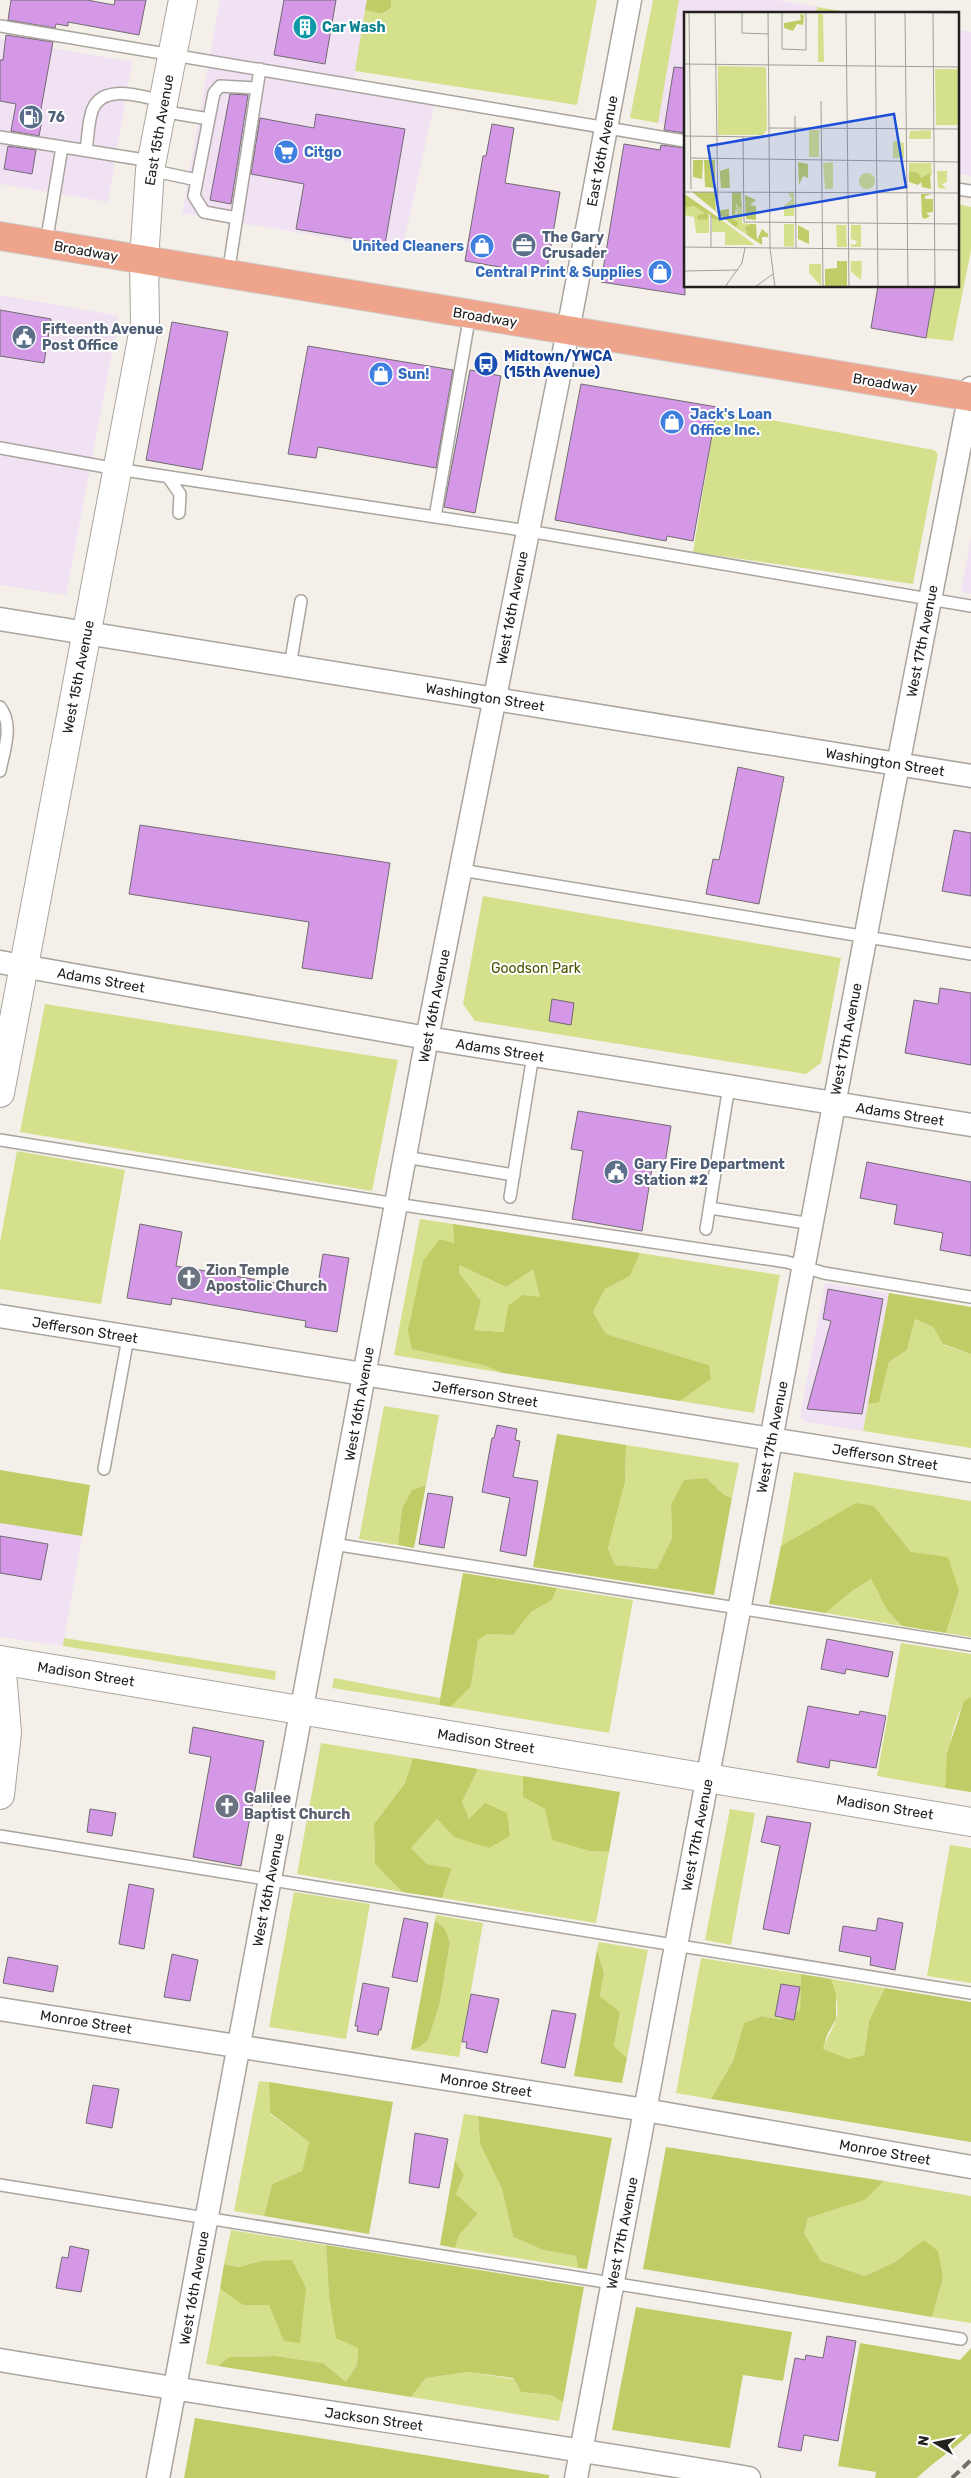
<svg xmlns="http://www.w3.org/2000/svg" width="971" height="2478" font-family="Rubik,sans-serif">
<style>
.commercial{fill:#f0e1f3}
.green{fill:#d5e08c}
.forest{fill:#c0cc66;fill-rule:evenodd}
.building{fill:#d498e7;stroke:#706c72}
.lines{fill:none;stroke-linecap:round;stroke-linejoin:round}
.lane-casing{stroke:#a9a49e;stroke-width:14}
.street-casing{stroke:#a9a49e;stroke-width:25}
.secondary-casing{stroke:#a9a49e;stroke-width:30}
.primary-casing{stroke:#cfcece;stroke-width:30}
.lane{stroke:#fff;stroke-width:11}
.street{stroke:#fff;stroke-width:22}
.secondary{stroke:#fff;stroke-width:28}
.primary{stroke:#efa48c;stroke-width:28}
.rail{stroke:#73706c;stroke-width:4;stroke-dasharray:10 5;stroke-linecap:butt}
.labels{text-anchor:middle;stroke-width:4;stroke-linejoin:round;paint-order:stroke}
.culture-label{font-size:14px;font-weight:bold;fill:#0d838f;stroke:#fff;text-anchor:start}
.service-label{font-size:14px;font-weight:bold;fill:#4e5e75;stroke:#fff;text-anchor:start}
.street-label{font-size:14px;fill:#23211f;stroke:#fff}
.shop-label{font-size:14px;font-weight:bold;fill:#366cbe;stroke:#fff;text-anchor:start}
.transit-label{font-size:14px;font-weight:bold;fill:#164399;stroke:#fff;text-anchor:start}
.park-label{font-size:14px;fill:#4d5303;stroke:#fff}
.worship-label{font-size:14px;font-weight:bold;fill:#5b616d;stroke:#fff;text-anchor:start}
.inset-road{fill:none;stroke:#a09d98;stroke-width:1}
.view{fill:#1d4ed8;fill-opacity:0.15;stroke:#1d4ed8;stroke-width:2.5}
.inset-edge{fill:none;stroke:#23211f;stroke-width:2.5}
</style>
<rect width="100%" height="100%" fill="#f4f0e9"/>
<!-- commercial -->
<path class="commercial" d="M220,0h147l-14,90 81,15 -32,145 -220,-37z
M653,0h123l83,14h-174v113l-55,-9z
M957,30l14,2v144l-14,-3z
M0,39l132,23 -24,140 -108,-18z
M0,295l119,21 -53,279 -66,-10z
M971,537v57l-10,-2z
M825,1283l64,10 -26,138 -57,-9 -6,-5z
M0,1523l82,13 -19,110 -63,-9z"/>
<!-- green -->
<path class="green" d="M391,0h206l-20,105 -222,-34 10,-61 18,4 8,-6z
M653,0h26l-21,123 -28,-5z
M817,7l42,7h-43z
M957,204l14,3v43l-18,91 -27,-3 9,-52h22z
M716,413l28,2 190,35 4,4 -25,130 -220,-32z
M483,896l358,62 -20,105 -15,11 -331,-53 -12,-17z
M45,1004l353,56 -26,131 -352,-59z
M17,1151l108,19 -24,134 -101,-15v-47z
M420,1219l33,5 1,19 -14,-4 43,126 20,8 -109,-18z
M640,1253l140,22 -26,138 -74,-12 31,-22 -2,-14 -103,-31 -13,-22 12,-23 25,-13z
M459,1265l47,22 27,-19 7,29 -36,35 -30,-2 7,-29 -21,-27z
M915,1319l18,8 11,18 27,9v94l-108,-17 5,-27 11,-3 10,-39 18,-12z
M384,1406l55,9 -13,70 -14,5 -10,18 -4,37 -39,-6z
M626,1445l113,18 -7,35 -8,-3 -17,-17 -36,27 1,33 -15,31 -42,-4 -7,-17 17,-66z
M794,1472l177,29v136l-25,-4 13,-42 -48,-39 -37,-46 -93,40z
M871,1579l16,31 15,16 -76,-13 26,-22z
M557,1588l76,12 -24,133 -158,-26 20,-21 7,-46 10,-6 25,1 18,-23 21,-12z
M64,1638l212,33 -1,9 -212,-34z
M901,1643l70,11v43c-19,12 -25,68 -26,91l-68,-12z
M334,1678l106,20 -1,7 -107,-17z
M321,1743l92,15 -8,25 -31,41 1,40 27,28 -105,-18z
M478,1769l45,7v21l22,12 8,31 36,11 20,1 -13,71 -154,-25 10,-30 -25,-4 -16,-16 26,-29 17,18 15,-17 -7,-18z
M730,1809l25,4 -24,132 -26,-5z
M950,1845l21,3v135l-44,-7z
M294,1892l76,12 -24,135 -77,-12z
M436,1915l47,8 -24,134 -48,-7 9,-3 8,-7 12,-37 10,-61 -5,-13 -10,-9z
M599,1942l49,8 -21,108 -13,-12 6,-34 -20,-16 4,-23 -7,-23z
M701,1958l100,16 -1,36 -19,10 -19,-4 -18,7 -11,38 -22,38 -35,-6z
M831,1979l54,9 -16,33 -5,34 -15,5 -26,-11c3,-11 11,-21 13,-30 4,-12 -1,-28 -5,-40z
M259,2081l10,1 1,32 39,28 -7,29 -30,13 -8,32 -30,-5z
M464,2114l14,2 2,28 22,45 11,48 30,13 33,6 2,12 -123,-20 4,-13 19,-21 -22,-20 8,-19 -9,-15z
M884,2181l87,15v127l-39,-6 11,-39 -18,-38 -30,22 -30,14 -44,-15 -17,-28 4,-15 57,-18z
M231,2230l95,15 3,51 29,52 -1,17 -11,18 -23,-20 -47,-7 -47,1 -11,9 -12,-2 14,-75 23,16h27l-9,-44 -22,6 -15,-3z
M468,2372l45,7 8,13 30,3 12,7 -4,19 -148,-24 15,-19z"/>
<!-- forest -->
<path class="forest" d="M367,0h24v8l-9,6 -17,-4z
M453,1224l187,29 -10,23 -25,13 -12,23 13,22 103,31 2,14 -31,22 -177,-28 -20,-8 -71,-16 -4,-19 15,-69 17,-22 14,4zM459,1265l47,22 27,-18 7,28 -17,-2 -15,11 -4,26 -30,-2 7,-29 -21,-27z
M889,1293l82,14v47l-28,-10 -10,-17 -18,-8 -8,31 -18,12 -10,40 -11,2z
M557,1434l69,11 -1,37 -17,66 7,17 42,4 15,-31 -1,-33 13,-25 23,-2 17,17 8,3 -18,97 -181,-28z
M0,1470l90,15 -8,51 -82,-13z
M426,1485l-12,63 -16,-3 4,-37 10,-18z
M856,1503l18,3 37,46 37,5 11,34 -13,42 -44,-7 -15,-16 -16,-31 -19,12 -26,22 -57,-9 12,-58z
M463,1573l94,15 -5,12 -21,12 -18,23 -25,-1 -10,6 -7,46 -20,21 -12,-2z
M971,1697v95l-26,-4 2,-35 17,-52z
M413,1758l65,11 -16,33 7,17 16,-16 22,10 3,23 -21,12 -35,-11 -17,-18 -26,29 16,16 25,4 -10,30 -40,-6 -27,-28 -1,-40 31,-41z
M523,1776l97,16 -11,60 -20,-1 -37,-11 -7,-31 -22,-12z
M435,1920l10,9 5,13 -10,61 -12,37 -8,7 -9,3z
M597,1950l7,23 -4,23 20,16 -6,34 13,12 -5,25 -48,-7z
M801,1974l30,5 5,15v25l-9,16 -4,14 26,10 15,-4 5,-34 16,-33 86,14v140l-260,-43 22,-38 11,-38 18,-7 19,4 19,-10z
M269,2082l124,20 -24,132 -105,-18 8,-32 30,-13 7,-29 -39,-29z
M478,2116l134,22 -25,131 -9,-1 -2,-12 -33,-6 -30,-13 -11,-48 -22,-45z
M666,2147l218,34 -19,19 -57,18 -4,15 17,28 44,15 30,-14 29,-22 14,11 5,27 -11,39 -289,-48z
M455,2160l9,15 -8,19 22,20 -19,21 -4,13 -15,-3z
M326,2245l258,42 -21,115 -12,-7 -30,-3 -8,-14 -45,-6 -42,6 -15,19 -193,-31 11,-9 47,-1 47,7 23,19 11,-17 1,-17 -22,-10 -7,-42z
M292,2260l14,28 -6,55 -16,-2 -15,-36h-26l-23,-16 4,-25 15,3 22,-6z
M636,2307l156,25 -9,49 -40,-6 -13,73 -118,-18z
M860,2343l100,17 11,-12v85c-17,17 -37,28 -54,45h-42l1,-6 -38,-6z
M195,2418l354,57v3h-365z"/>
<!-- building -->
<path class="building" d="M11,0h76l27,5 1,-5h31l-7,35 -71,-13v4l-12,-2 -1,4 -47,-8z
M284,0h52l-11,64 -51,-9z
M6,35l47,7 -14,78h3l-3,16 -28,-5 5,-27 -16,-3v-41h3z
M674,67l11,1v65l-21,-3z
M230,94l18,1 -17,109 -21,-4z
M316,114l89,15 -20,115 -89,-15 8,-45 -53,-10 9,-56 54,10z
M492,124l22,4 -9,55 55,9 -14,83 -81,-14 18,-105h3z
M624,144l36,6 1,-5 24,3v147l-84,-13z
M8,146l28,4 -4,24 -28,-5z
M878,286h57l-9,52 -55,-10z
M0,310l51,9 -7,44 -44,-7z
M172,322l56,10 -26,138 -56,-10z
M308,346l145,24 -17,98 -118,-21 -2,11 -28,-4z
M470,370l31,6 -26,137 -31,-6z
M581,384l136,23 -24,134 -26,-5 -1,5 -111,-21z
M738,767l46,10 -25,127 -53,-10 7,-35 6,1z
M140,825l250,38 -18,116 -70,-11 7,-46 -180,-28z
M954,830l17,3v63l-29,-5z
M940,988l31,5v72l-66,-12 9,-53 24,4z
M552,999l22,4 -3,22 -22,-4z
M578,1111l93,15 -6,38 -12,-2 -11,69 -70,-12 11,-68 -12,-2z
M867,1162l104,20v74l-31,-6 3,-17 -49,-9 3,-19 -37,-7z
M140,1224l42,8 -6,34 141,24 6,-36 26,4 -12,74 -32,-5 1,-6 -134,-23 -1,7 -44,-7z
M828,1289l55,10 -21,115 -55,-5 24,-88 -8,-2z
M497,1425l20,4 -2,11 5,1 -7,36 25,4 -12,75 -26,-5 10,-53 -28,-6 10,-54h2z
M428,1493l25,4 -9,51 -25,-4z
M0,1536l48,8 -7,36 -41,-7z
M827,1639l66,13 -5,25 -42,-8 -1,5 -24,-5z
M808,1706l51,9 1,-4 26,5 -10,52 -46,-8 -1,8 -32,-6z
M193,1727l71,14 -23,125 -48,-9 18,-100 -22,-4z
M90,1809l26,4 -4,23 -25,-4z
M767,1816l44,7 -22,111 -26,-5 17,-83 -19,-4z
M129,1884l25,5 -10,60 -25,-5z
M404,1918l24,5 -11,59 -25,-5z
M878,1918l25,5 -8,47 -25,-5 1,-8 -32,-6 4,-25 33,5z
M172,1954l26,6 -8,41 -26,-4z
M8,1957l50,9 -5,26 -50,-9z
M363,1983l26,5 -8,42h-2l-1,5 -21,-4 1,-5h-3z
M781,1984l19,3 -6,33 -19,-4z
M471,1994l28,5 -12,54 -21,-5 1,-6h-5z
M552,2010l24,4 -11,54 -24,-5z
M93,2085l26,4 -7,39 -26,-5z
M415,2133l33,6 -9,49 -30,-5z
M70,2246l19,4 -8,42 -25,-4 6,-31 6,1z
M827,2336l29,5 -18,100 -34,-6 -3,16 -23,-4 17,-89 10,2 1,-5 17,3z"/>
<g class="lines">
<defs>
<path id="lane" d="M0,26l685,115
M161,111l48,8
M0,137l151,24
M86,150c2,-12 2,-27 6,-39 10,-29 50,-14 71,-10
M150,170l47,10
M957,189l14,2
M237,218l-33,-6 -10,-16 20,-103 6,-7 37,2
M46,244l16,-97
M228,274l32,-205
M0,448l117,21 411,62 443,75
M168,477l12,17 -1,19
M435,517l35,-203
M290,666l11,-65
M0,707c14,18 4,43 0,64
M461,870l510,84
M0,1140l396,64 391,58 37,11 147,24
M405,1157l109,18
M510,1197l23,-142
M710,1208l102,16
M706,1229l23,-143
M104,1469l24,-131
M333,1544l638,101
M0,1836l971,157
M0,2185l961,154"/>
<path id="street" d="M0,619l971,157
M0,962l427,76 544,87
M0,1316l971,155
M0,2009l645,101 326,57
M0,2360c249,42 500,76 749,118
M158,2478l269,-1440 141,-707 62,-331
M576,2478l316,-1682 79,-408"/>
<path id="secondary" d="M0,1093l145,-770 -1,-63 6,-90 33,-170
M0,1660l971,162
M0,1795l7,-62 -6,-73"/>
<path id="primary" d="M0,236l971,161"/>
</defs>
<!-- lane casing -->
<use href="#lane" class="lane-casing"/>
<!-- street casing -->
<use href="#street" class="street-casing"/>
<!-- secondary casing -->
<use href="#secondary" class="secondary-casing"/>
<!-- primary casing -->
<use href="#primary" class="primary-casing"/>
<!-- lane -->
<use href="#lane" class="lane"/>
<!-- street -->
<use href="#street" class="street"/>
<!-- secondary -->
<use href="#secondary" class="secondary"/>
<!-- primary -->
<use href="#primary" class="primary"/>
<!-- rail -->
<path class="rail" d="M952,2478l19,-18"/>
</g>
<!-- icons -->
<defs>
<symbol id="building-disc" viewBox="-11 -11 22 22"><circle r="9.5" fill="#0f9aa8" stroke="#fff"/><path d="M-4-6H4V6H1V3H-1V6H-4ZM-2.5-4.3h1.7v1.8h-1.7ZM.8-4.3h1.7v1.8H.8ZM-2.5-1h1.7V.8h-1.7ZM.8-1h1.7V.8H.8Z" fill="#fff"/></symbol>
<symbol id="fuel-disc" viewBox="-11 -11 22 22"><circle r="9.5" fill="#5c6f8a" stroke="#fff"/><path d="M-5.5-6h7V0h2V4h1.3V-2.5L3-4.5l.8-.8L6-3V5H2.5V1h-1V6h-7ZM-4.2-4.7v3.2H.2V-4.7Z" fill="#fff"/></symbol>
<symbol id="supermarket-disc" viewBox="-11 -11 22 22"><circle r="9.5" fill="#3f7fe0" stroke="#fff"/><path d="M-6-5.5h2.5l.6 2H6L4.5 2H-2.5L-4.4-4H-6ZM-1.5 3.2a1.3 1.3 0 1 0 .1 0ZM3 3.2a1.3 1.3 0 1 0 .1 0Z" fill="#fff"/></symbol>
<symbol id="office-disc" viewBox="-11 -11 22 22"><circle r="9.5" fill="#5c6f8a" stroke="#fff"/><path d="M-6-3h4V-5.5h4V-3h4V5H-6ZM-1-4.5V-3h2v-1.5ZM-6 0V1H6V0Z" fill="#fff"/></symbol>
<symbol id="shop-disc" viewBox="-11 -11 22 22"><circle r="9.5" fill="#3f7fe0" stroke="#fff"/><path d="M-5-2.5h2.3a2.7 3.5 0 0 1 5.4 0H5L5.5 6h-11ZM-1.5-2.5h3a1.5 2.3 0 0 0-3 0Z" fill="#fff"/></symbol>
<symbol id="civic-disc" viewBox="-11 -11 22 22"><circle r="9.5" fill="#5c6f8a" stroke="#fff"/><path d="M-.6-6.5H3V-4.5H.6V-3L4-1V1h2V6H-6V1h2V-1L-.6-3ZM-1.2 2.5V6h2.4V2.5Z" fill="#fff"/></symbol>
<symbol id="bus-disc" viewBox="-11 -11 22 22"><circle r="9.5" fill="#1a4fb4" stroke="#fff"/><path d="M-5-6H5V4H4V6H2V4H-2V6H-4V4H-5ZM-3.5-4V0h7V-4ZM-3.5 1.2v1.5H-2V1.2ZM2 1.2v1.5H3.5V1.2Z" fill="#fff"/></symbol>
<symbol id="church-disc" viewBox="-11 -11 22 22"><circle r="9.5" fill="#6b7280" stroke="#fff"/><path d="M-1.2-6h2.4v3.5h3.3v2.4h-3.3V6h-2.4V-.1h-3.3v-2.4h3.3Z" fill="#fff"/></symbol>
</defs>
<g fill-rule="evenodd">
<use href="#building-disc" x="291" y="13" width="28" height="28"/>
<use href="#fuel-disc" x="17" y="103" width="28" height="28"/>
<use href="#supermarket-disc" x="272" y="138" width="28" height="28"/>
<use href="#office-disc" x="510" y="231" width="28" height="28"/>
<use href="#shop-disc" x="468" y="232" width="28" height="28"/>
<use href="#shop-disc" x="646" y="258" width="28" height="28"/>
<use href="#civic-disc" x="10" y="323" width="28" height="28"/>
<use href="#bus-disc" x="472" y="350" width="28" height="28"/>
<use href="#shop-disc" x="367" y="360" width="28" height="28"/>
<use href="#shop-disc" x="658" y="408" width="28" height="28"/>
<use href="#civic-disc" x="602" y="1158" width="28" height="28"/>
<use href="#church-disc" x="175" y="1264" width="28" height="28"/>
<use href="#church-disc" x="213" y="1792" width="28" height="28"/>
</g>
<g class="labels">
<!-- culture labels -->
<g class="culture-label">
<text x="322" y="32">Car Wash</text>
</g>
<!-- service labels -->
<g class="service-label">
<text x="48" y="122">76</text>
<text x="542" y="242">The Gary<tspan x="542" dy="16">Crusader</tspan></text>
<text x="42" y="334">Fifteenth Avenue<tspan x="42" dy="16">Post Office</tspan></text>
<text x="634" y="1169">Gary Fire Department<tspan x="634" dy="16">Station #2</tspan></text>
</g>
<!-- street labels -->
<g class="street-label">
<text transform="translate(159 130) rotate(-80)" y="5">East 15th Avenue</text>
<text transform="translate(602 151) rotate(-79)" y="5">East 16th Avenue</text>
<text transform="translate(86 251) rotate(10)" y="5">Broadway</text>
<text transform="translate(485 317) rotate(9)" y="5">Broadway</text>
<text transform="translate(885 383) rotate(9)" y="5">Broadway</text>
<text transform="translate(512 608) rotate(-79)" y="5">West 16th Avenue</text>
<text transform="translate(922 641) rotate(-79)" y="5">West 17th Avenue</text>
<text transform="translate(78 677) rotate(-79)" y="5">West 15th Avenue</text>
<text transform="translate(485 697) rotate(9)" y="5">Washington Street</text>
<text transform="translate(885 762) rotate(9)" y="5">Washington Street</text>
<text transform="translate(101 980) rotate(10)" y="5">Adams Street</text>
<text transform="translate(434 1006) rotate(-79)" y="5">West 16th Avenue</text>
<text transform="translate(846 1039) rotate(-79)" y="5">West 17th Avenue</text>
<text transform="translate(500 1050) rotate(9)" y="5">Adams Street</text>
<text transform="translate(900 1114) rotate(9)" y="5">Adams Street</text>
<text transform="translate(85 1330) rotate(9)" y="5">Jefferson Street</text>
<text transform="translate(485 1394) rotate(9)" y="5">Jefferson Street</text>
<text transform="translate(359 1404) rotate(-80)" y="5">West 16th Avenue</text>
<text transform="translate(772 1437) rotate(-79)" y="5">West 17th Avenue</text>
<text transform="translate(885 1457) rotate(9)" y="5">Jefferson Street</text>
<text transform="translate(86 1674) rotate(9)" y="5">Madison Street</text>
<text transform="translate(486 1741) rotate(9)" y="5">Madison Street</text>
<text transform="translate(885 1807) rotate(9)" y="5">Madison Street</text>
<text transform="translate(697 1835) rotate(-79)" y="5">West 17th Avenue</text>
<text transform="translate(268 1890) rotate(-79)" y="5">West 16th Avenue</text>
<text transform="translate(86 2022) rotate(9)" y="5">Monroe Street</text>
<text transform="translate(486 2085) rotate(9)" y="5">Monroe Street</text>
<text transform="translate(885 2152) rotate(10)" y="5">Monroe Street</text>
<text transform="translate(622 2233) rotate(-79)" y="5">West 17th Avenue</text>
<text transform="translate(194 2288) rotate(-80)" y="5">West 16th Avenue</text>
<text transform="translate(374 2419) rotate(8)" y="5">Jackson Street</text>
</g>
<!-- shop labels -->
<g class="shop-label">
<text x="304" y="157">Citgo</text>
<text x="464" y="251" text-anchor="end">United Cleaners</text>
<text x="642" y="277" text-anchor="end">Central Print &amp; Supplies</text>
<text x="398" y="379">Sun!</text>
<text x="690" y="419">Jack's Loan<tspan x="690" dy="16">Office Inc.</tspan></text>
</g>
<!-- transit labels -->
<g class="transit-label">
<text x="504" y="361">Midtown/YWCA<tspan x="504" dy="16">(15th Avenue)</tspan></text>
</g>
<!-- park labels -->
<g class="park-label">
<text x="536" y="973">Goodson Park</text>
</g>
<!-- worship labels -->
<g class="worship-label">
<text x="206" y="1275">Zion Temple<tspan x="206" dy="16">Apostolic Church</tspan></text>
<text x="244" y="1803">Galilee<tspan x="244" dy="16">Baptist Church</tspan></text>
</g>
</g>
<!-- overview -->
<g transform="translate(684 12)">
<rect width="275" height="275" fill="#f4f0e9"/>
<path d="M134,2h5l1,48h-6zM34,54l48,1 1,63 -4,5h-45zM251,57h23l1,56h-23zM125,118h10v27h-10zM247,118v9h-22l1,-8zM209,129l11,2v15h-11zM149,150v27h-8l-2,-26zM225,151h22l1,12 -11,3 -12,-7zM253,159h10v11l-5,2 4,5 -8,-1zM175 169a8 8 0 1 1 16 0a8 8 0 1 1-16 0ZM104,181h6v23h-10v-10l8,-7zM54,192l4,5v14l8,1 -5,6 2,5 -12,-8 3,-5 -6,-3v-5l6,-1 -4,-4zM10,194l11,7 -8,5 12,-3v18h-13l-2,-16 -10,-2v-7zM28,203l10,5 33,25h-30v-13h-13zM100,212h10v23l-10,-1zM152,213h10l1,22h-10zM167,213h10v22h-10v-3l4,1 2,-4 -6,-2zM167,249h11l-1,19 -10,-8zM125,252h12v22l-12,-13z" fill="#d5e08c"/>
<path d="M116,2l4,1 -1,10 -6,-1 -4,7 -9,-3v-5l17,-3zM9,148h10l-1,19 -9,-2zM20,148h11v28l-10,-1zM35,149l1,10 9,-3 1,20h-9zM114,150l10,2v14l-5,-2 -4,9zM225,159l9,2 3,5 9,-5 1,16 -9,-2 -1,-5 -3,3 -9,-3zM8,180h23l1,19 13,-2v8l9,5v3l-3,2zM48,180h9l1,17 -6,-5 -1,11 -3,-1zM237,182h11l-7,2v3h8v13l-7,1 4,3 -5,3 -3,-2zM0,183h2l36,25 -9,-1 -5,-6v6l-10,1 -1,-4 8,-3 -11,-7 -10,2zM61,183l11,5 -6,5 6,1v14l-10,-1zM66,212h6l1,16 5,-11 6,5v3h-6v8l-15,-10 -2,-7zM114,213l11,6v13l-11,-5zM153,249h10v26h-22v-18l12,-1z" fill="#c0cc66"/>
<path class="inset-road" d="M5,0l2,177M31,0l3,199M58,0v21l26,1M84,0l1,116M98,0v37l24,1v-38M162,0l3,275M191,0l3,275M195,0l80,1M221,0l3,275M249,1l2,274M0,52l275,3M137,89l2,186M111,104l1,133M0,124l80,1 5,-1v-8l190,1M85,124l1,112 5,39M59,125l1,85 215,2M7,146l268,4M0,180l275,1M27,204v31M0,235l275,3M0,259l54,-1M41,275l17,-24 3,-15M71,275l18,-13"/>
<path class="view" d="M210,102l12,73 -186,32 -12,-73z"/>
<rect width="275" height="275" class="inset-edge"/>
</g>
<!-- north arrow -->
<g transform="translate(936 2443) rotate(280)" stroke="#ffffff" stroke-width="4" paint-order="stroke">
<path d="M0-4L9 19L0 12L-9 19Z" fill="#23211f"/>
<text y="-8" font-size="14" font-weight="bold" text-anchor="middle" fill="#23211f">N</text>
</g>
</svg>
